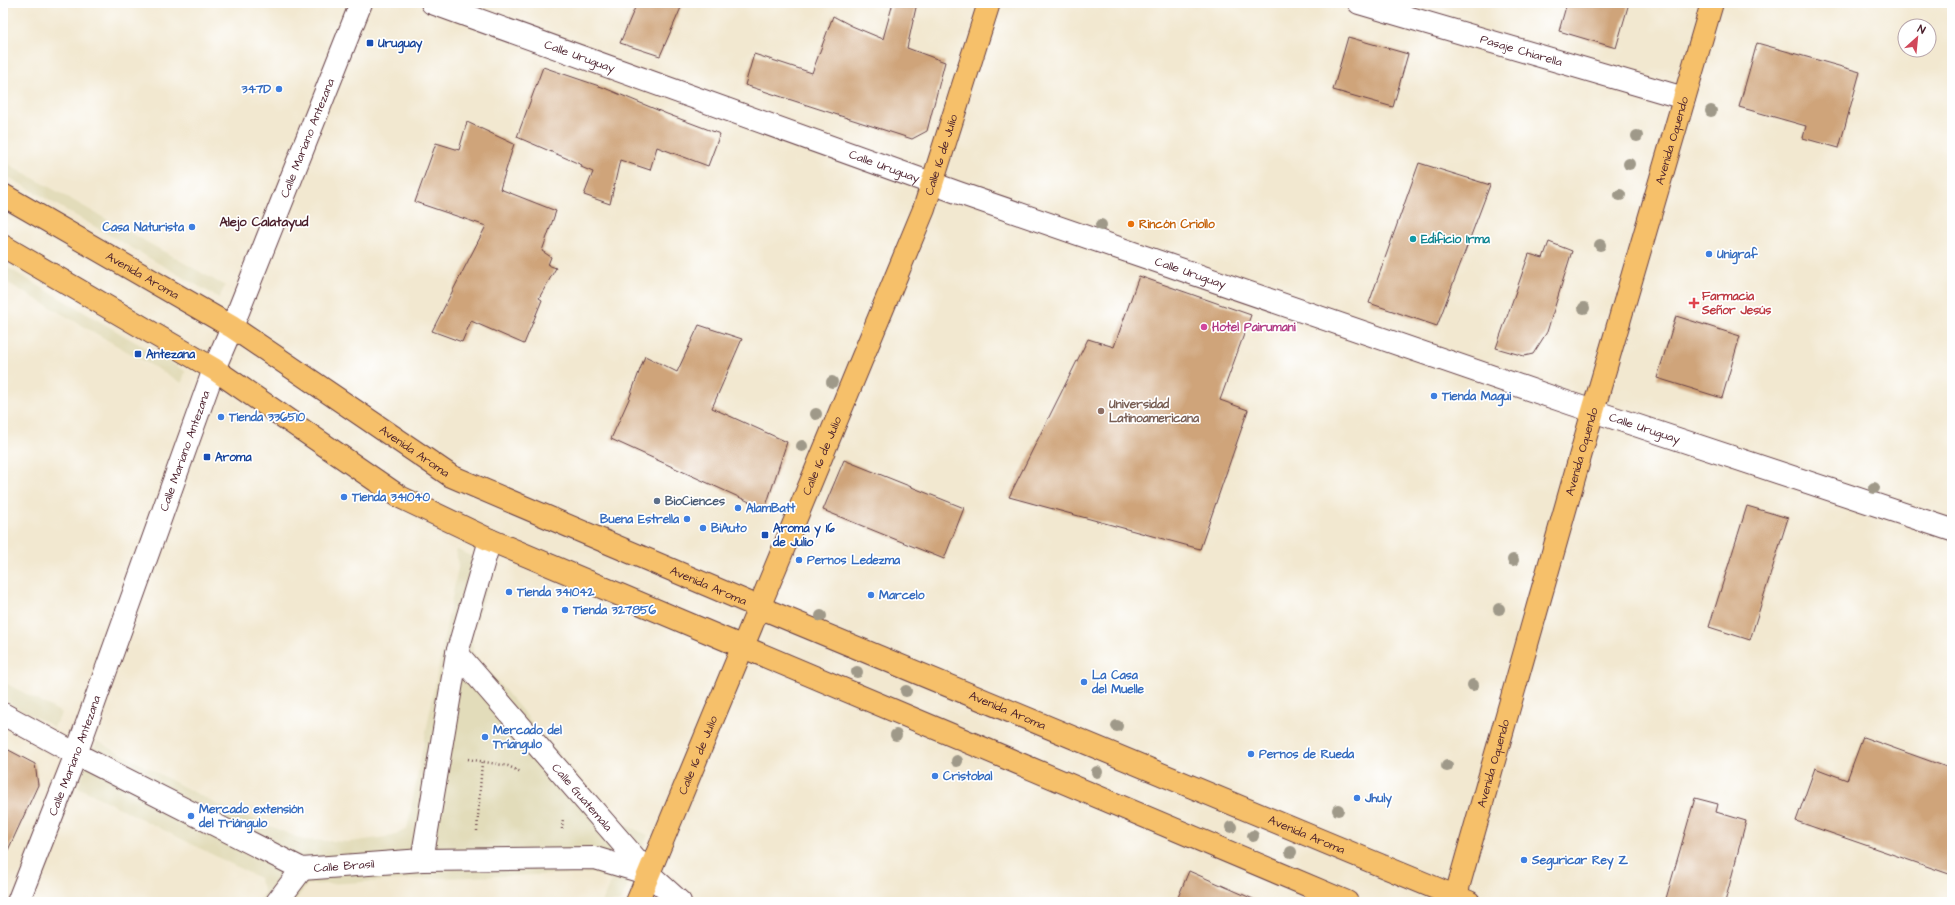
<svg xmlns="http://www.w3.org/2000/svg" width="1955" height="905" font-family="'Architects Daughter',sans-serif">
<style>
.built{fill:#e2dcba}
.building{fill:#cfa47a}
.lines{fill:none;stroke-linecap:round;stroke-linejoin:round}
.minor-casing{stroke:#633d44;stroke-width:24}
.major-casing{stroke:#633d44;stroke-width:24}
.path{stroke:#633d44;stroke-width:2.5;stroke-dasharray:1 3;stroke-linecap:butt}
.minor{stroke:#fff;stroke-width:22}
.major{stroke:#f6c06b;stroke-width:22}
.tree{fill:#9f9989}
.transit-dot{fill:#1a4fb4;stroke:#fff;stroke-width:1.5}
.shop-dot{fill:#3f7fe0;stroke:#fff;stroke-width:1.5}
.food-dot{fill:#e8710a;stroke:#fff;stroke-width:1.5}
.culture-dot{fill:#0f9aa8;stroke:#fff;stroke-width:1.5}
.health-dot{fill:#e0444e;stroke:#fff;stroke-width:1.5}
.hotel-dot{fill:#d1479c;stroke:#fff;stroke-width:1.5}
.education-dot{fill:#8d6e63;stroke:#fff;stroke-width:1.5}
.service-dot{fill:#5c6f8a;stroke:#fff;stroke-width:1.5}
.labels{text-anchor:middle;stroke-width:3.5;stroke-linejoin:round;paint-order:stroke}
.transit-label{font-size:12px;font-weight:bold;fill:#164399;stroke:#fff;text-anchor:start}
.street-label{font-size:12px;fill:#4a1f2b;stroke:#fff}
.shop-label{font-size:12px;font-weight:bold;fill:#366cbe;stroke:#fff;text-anchor:start}
.food-label{font-size:12px;font-weight:bold;fill:#c56008;stroke:#fff;text-anchor:start}
.culture-label{font-size:12px;font-weight:bold;fill:#0d838f;stroke:#fff;text-anchor:start}
.health-label{font-size:12px;font-weight:bold;fill:#be3a42;stroke:#fff;text-anchor:start}
.hotel-label{font-size:12px;font-weight:bold;fill:#b23c85;stroke:#fff;text-anchor:start}
.education-label{font-size:12px;font-weight:bold;fill:#785e54;stroke:#fff;text-anchor:start}
.service-label{font-size:12px;font-weight:bold;fill:#4e5e75;stroke:#fff;text-anchor:start}
.neighbourhood-label{font-size:13px;font-weight:bold;fill:#4a1f2b;stroke:#fff}
</style>
<rect width="100%" height="100%" fill="#fff"/>
<filter id="ink" filterUnits="userSpaceOnUse"><feTurbulence type="fractalNoise" baseFrequency=".025" numOctaves="2"/><feDisplacementMap in="SourceGraphic" scale="8" xChannelSelector="R" yChannelSelector="G"/><feConvolveMatrix kernelMatrix="1 2 1 2 8 2 1 2 1" color-interpolation-filters="sRGB"/></filter>
<filter id="wash" filterUnits="userSpaceOnUse"><feTurbulence type="fractalNoise" baseFrequency=".012" numOctaves="4" result="noise"/><feDisplacementMap in="SourceGraphic" scale="16" xChannelSelector="R" yChannelSelector="G"/><feGaussianBlur stdDeviation="0.9" result="paint"/><feColorMatrix in="noise" values="0 0 0 0 0 0 0 0 0 0 0 0 0 0 0 0 0 1.4 0 .05"/><feComposite in="paint" operator="in"/></filter>
<g filter="url(#wash)">
<rect width="100%" height="100%" fill="#f2e8d0"/>
<!-- built -->
<path class="built" d="M3,161l222,125 -6,12 -216,-124z
M3,265l182,106 -3,12 -179,-103z
M456,549l38,18 -22,68 1,18 143,168 32,14 -27,67h-19l9,-21 -17,-8 -153,5 -134,7 -13,17h-34l4,-11 -5,-13 -181,-91 19,-46 119,63 88,36 46,2 43,-6 14,-7 51,-262z
M3,682l59,31 -8,14 -51,-27z"/>
<g id="blocks">
<!-- building -->
<path class="building" d="M637,3h46l-23,53 -40,-13z
M893,3h24l-10,45 38,14 -18,69 -15,8 -167,-54 9,-31 58,19 21,-57 19,10 31,13z
M1567,3h62l-13,45 -57,-17z
M1348,37l60,17 -15,53 -60,-17z
M1757,43l103,29 -21,76 -36,-10 3,-12 -67,-19z
M543,67l59,20 65,27 53,20 -12,32 -51,-19 -7,23 -30,-10 -10,44 -26,-9 9,-23 -12,-5 1,-2 -65,-28z
M467,122l47,22 -14,45 56,22 -14,40 9,6 -3,8 8,3 -17,30 3,2 -18,44 -53,-23 -9,21 -30,-11 54,-105 -71,-24 21,-59 23,7z
M1419,163l71,22 -53,141 -68,-23z
M1549,242l23,9 -25,81 -14,22 -9,2 -28,-8 33,-94 14,4z
M1139,276l112,39 -31,85 28,10 -48,139 -191,-52 79,-158 26,8z
M1676,316l64,20 -18,62 -65,-20z
M699,325l43,14 -30,69 75,34 -22,67 -154,-70 18,-40 16,-43 32,16z
M844,460l120,48 -20,51 -121,-49z
M1747,506l41,12 -38,122 -41,-13z
M1863,737l89,32v106l-156,-54 19,-53 32,12z
M3,747l32,17 3,21 -35,76z
M1695,798l23,6 -2,8 30,9 -21,81h-60z
M1189,871l71,31h-84z"/>
</g>
</g>
<g filter="url(#ink)">
<use href="#blocks" fill-opacity="0" stroke="#633d44" stroke-width="1"/>
<g class="lines">
<defs>
<g id="minor">
<path id="s1" d="M432,3l527,190 613,211 380,126"/>
<path id="s2" d="M1359,3l325,95"/>
<path id="s3" d="M457,653l192,221 31,28"/>
<path id="s4" d="M3,714l73,40 226,115 120,-9 173,-2 54,16"/>
<path d="M422,860l35,-207 33,-113"/>
<path id="s5" d="M18,902l58,-148 138,-385 18,-42 129,-324"/>
<path d="M277,902l25,-33"/>
</g>
<g id="major">
<path id="s6" d="M3,195l229,132 219,149 308,131 710,295"/>
<path d="M3,246l211,123 186,128 90,43 857,362"/>
<path id="s7" d="M637,902l287,-693 65,-206"/>
<path id="s8" d="M1454,902l139,-491 119,-408"/>
</g>
</defs>
<!-- minor casing -->
<use href="#minor" class="minor-casing"/>
<!-- major casing -->
<use href="#major" class="major-casing"/>
<!-- path -->
<path class="path" d="M468,759l40,7 13,6
M562,829l1,-11
M477,831l5,-69"/>
<!-- minor -->
<use href="#minor" class="minor"/>
<!-- major -->
<use href="#major" class="major"/>
</g>
<!-- trees -->
<g class="tree">
<circle cx="1711" cy="111" r="6"/>
<circle cx="1637" cy="136" r="6"/>
<circle cx="1629" cy="164" r="6"/>
<circle cx="1620" cy="195" r="6"/>
<circle cx="1101" cy="225" r="6"/>
<circle cx="1600" cy="245" r="6"/>
<circle cx="1584" cy="308" r="6"/>
<circle cx="832" cy="382" r="6"/>
<circle cx="816" cy="414" r="6"/>
<circle cx="802" cy="446" r="6"/>
<circle cx="1874" cy="488" r="6"/>
<circle cx="1513" cy="560" r="6"/>
<circle cx="1499" cy="609" r="6"/>
<circle cx="821" cy="616" r="6"/>
<circle cx="857" cy="672" r="6"/>
<circle cx="1473" cy="685" r="6"/>
<circle cx="906" cy="691" r="6"/>
<circle cx="1117" cy="726" r="6"/>
<circle cx="896" cy="735" r="6"/>
<circle cx="957" cy="761" r="6"/>
<circle cx="1447" cy="766" r="6"/>
<circle cx="1097" cy="772" r="6"/>
<circle cx="1338" cy="810" r="6"/>
<circle cx="1231" cy="827" r="6"/>
<circle cx="1253" cy="836" r="6"/>
<circle cx="1291" cy="852" r="6"/>
</g>
</g>
<!-- markers -->
<g class="transit-dot">
<rect x="366" y="39" width="8" height="8" rx="2"/>
<rect x="134" y="350" width="8" height="8" rx="2"/>
<rect x="203" y="453" width="8" height="8" rx="2"/>
<rect x="761" y="531" width="8" height="8" rx="2"/>
</g>
<g class="shop-dot">
<circle cx="279" cy="89" r="4"/>
<circle cx="192" cy="227" r="4"/>
<circle cx="1709" cy="254" r="4"/>
<circle cx="1434" cy="396" r="4"/>
<circle cx="221" cy="417" r="4"/>
<circle cx="344" cy="497" r="4"/>
<circle cx="738" cy="508" r="4"/>
<circle cx="687" cy="519" r="4"/>
<circle cx="703" cy="528" r="4"/>
<circle cx="799" cy="560" r="4"/>
<circle cx="509" cy="592" r="4"/>
<circle cx="871" cy="595" r="4"/>
<circle cx="565" cy="610" r="4"/>
<circle cx="1084" cy="682" r="4"/>
<circle cx="485" cy="737" r="4"/>
<circle cx="1251" cy="754" r="4"/>
<circle cx="935" cy="776" r="4"/>
<circle cx="1357" cy="798" r="4"/>
<circle cx="191" cy="816" r="4"/>
<circle cx="1524" cy="860" r="4"/>
</g>
<circle class="food-dot" cx="1131" cy="224" r="4"/>
<circle class="culture-dot" cx="1413" cy="239" r="4"/>
<path class="health-dot" d="M1692 297h4v4h4v4h-4v4h-4v-4h-4v-4h4z"/>
<circle class="hotel-dot" cx="1204" cy="327" r="4"/>
<circle class="education-dot" cx="1101" cy="411" r="4"/>
<circle class="service-dot" cx="657" cy="501" r="4"/>
<g class="labels">
<!-- transit labels -->
<g class="transit-label">
<text x="378" y="47">Uruguay</text>
<text x="146" y="358">Antezana</text>
<text x="215" y="461">Aroma</text>
<text x="773" y="532">Aroma y 16<tspan x="773" dy="14">de Julio</tspan></text>
</g>
<!-- street labels -->
<g class="street-label">
<text dy="4" stroke="none"><textPath href="#s2" startOffset="169">Pasaje Chiarella</textPath></text>
<text dy="4" stroke="none"><textPath href="#s1" startOffset="157">Calle Uruguay</textPath></text>
<text dy="4" stroke="none"><textPath href="#s5" startOffset="817">Calle Mariano Antezana</textPath></text>
<text dy="4" stroke="none"><textPath href="#s8" startOffset="792">Avenida Oquendo</textPath></text>
<text dy="4" stroke="none"><textPath href="#s7" startOffset="807">Calle 16 de Julio</textPath></text>
<text dy="4" stroke="none"><textPath href="#s1" startOffset="481">Calle Uruguay</textPath></text>
<text dy="4" stroke="none"><textPath href="#s1" startOffset="805">Calle Uruguay</textPath></text>
<text dy="4" stroke="none"><textPath href="#s6" startOffset="161">Avenida Aroma</textPath></text>
<text dy="4" stroke="none"><textPath href="#s1" startOffset="1285">Calle Uruguay</textPath></text>
<text dy="4" stroke="none"><textPath href="#s5" startOffset="481">Calle Mariano Antezana</textPath></text>
<text dy="4" stroke="none"><textPath href="#s6" startOffset="485">Avenida Aroma</textPath></text>
<text dy="4" stroke="none"><textPath href="#s8" startOffset="468">Avenida Oquendo</textPath></text>
<text dy="4" stroke="none"><textPath href="#s7" startOffset="483">Calle 16 de Julio</textPath></text>
<text dy="4" stroke="none"><textPath href="#s6" startOffset="809">Avenida Aroma</textPath></text>
<text dy="4" stroke="none"><textPath href="#s6" startOffset="1133">Avenida Aroma</textPath></text>
<text dy="4" stroke="none"><textPath href="#s5" startOffset="157">Calle Mariano Antezana</textPath></text>
<text dy="4" stroke="none"><textPath href="#s7" startOffset="159">Calle 16 de Julio</textPath></text>
<text dy="4" stroke="none"><textPath href="#s8" startOffset="144">Avenida Oquendo</textPath></text>
<text dy="4" stroke="none"><textPath href="#s3" startOffset="191">Calle Guatemala</textPath></text>
<text dy="4" stroke="none"><textPath href="#s6" startOffset="1457">Avenida Aroma</textPath></text>
<text dy="4" stroke="none"><textPath href="#s4" startOffset="379">Calle Brasil</textPath></text>
</g>
<!-- shop labels -->
<g class="shop-label">
<text x="271" y="93" text-anchor="end">347D</text>
<text x="184" y="231" text-anchor="end">Casa Naturista</text>
<text x="1717" y="258">Unigraf</text>
<text x="1442" y="400">Tienda Magui</text>
<text x="229" y="421">Tienda 336510</text>
<text x="352" y="501">Tienda 341040</text>
<text x="746" y="512">AlamBatt</text>
<text x="679" y="523" text-anchor="end">Buena Estrella</text>
<text x="711" y="532">BiAuto</text>
<text x="807" y="564">Pernos Ledezma</text>
<text x="517" y="596">Tienda 341042</text>
<text x="879" y="599">Marcelo</text>
<text x="573" y="614">Tienda 327856</text>
<text x="1092" y="679">La Casa<tspan x="1092" dy="14">del Muelle</tspan></text>
<text x="493" y="734">Mercado del<tspan x="493" dy="14">Tríangulo</tspan></text>
<text x="1259" y="758">Pernos de Rueda</text>
<text x="943" y="780">Cristobal</text>
<text x="1365" y="802">Jhuly</text>
<text x="199" y="813">Mercado extensión<tspan x="199" dy="14">del Triángulo</tspan></text>
<text x="1532" y="864">Seguricar Rey Z</text>
</g>
<!-- food labels -->
<g class="food-label">
<text x="1139" y="228">Rincón Criollo</text>
</g>
<!-- culture labels -->
<g class="culture-label">
<text x="1421" y="243">Edificio Irma</text>
</g>
<!-- health labels -->
<g class="health-label">
<text x="1702" y="300">Farmacia<tspan x="1702" dy="14">Señor Jesús</tspan></text>
</g>
<!-- hotel labels -->
<g class="hotel-label">
<text x="1212" y="331">Hotel Pairumani</text>
</g>
<!-- education labels -->
<g class="education-label">
<text x="1109" y="408">Universidad<tspan x="1109" dy="14">Latinoamericana</tspan></text>
</g>
<!-- service labels -->
<g class="service-label">
<text x="665" y="505">BioCiences</text>
</g>
<!-- neighbourhood labels -->
<g class="neighbourhood-label">
<text x="264" y="226">Alejo Calatayud</text>
</g>
</g>
<!-- margin -->
<rect width="1955" height="905" fill="none" stroke="#fff" stroke-width="16"/>
<!-- north arrow -->
<g transform="translate(1917 38) rotate(27)"><circle r="19" fill="#ffffff" stroke="#b7a5aa"/>
<path d="M0-3L7 15L0 10L-7 15Z" fill="#d1495b"/>
<text y="-6" font-size="11" font-weight="bold" text-anchor="middle" fill="#4a1f2b">N</text>
</g>
</svg>
